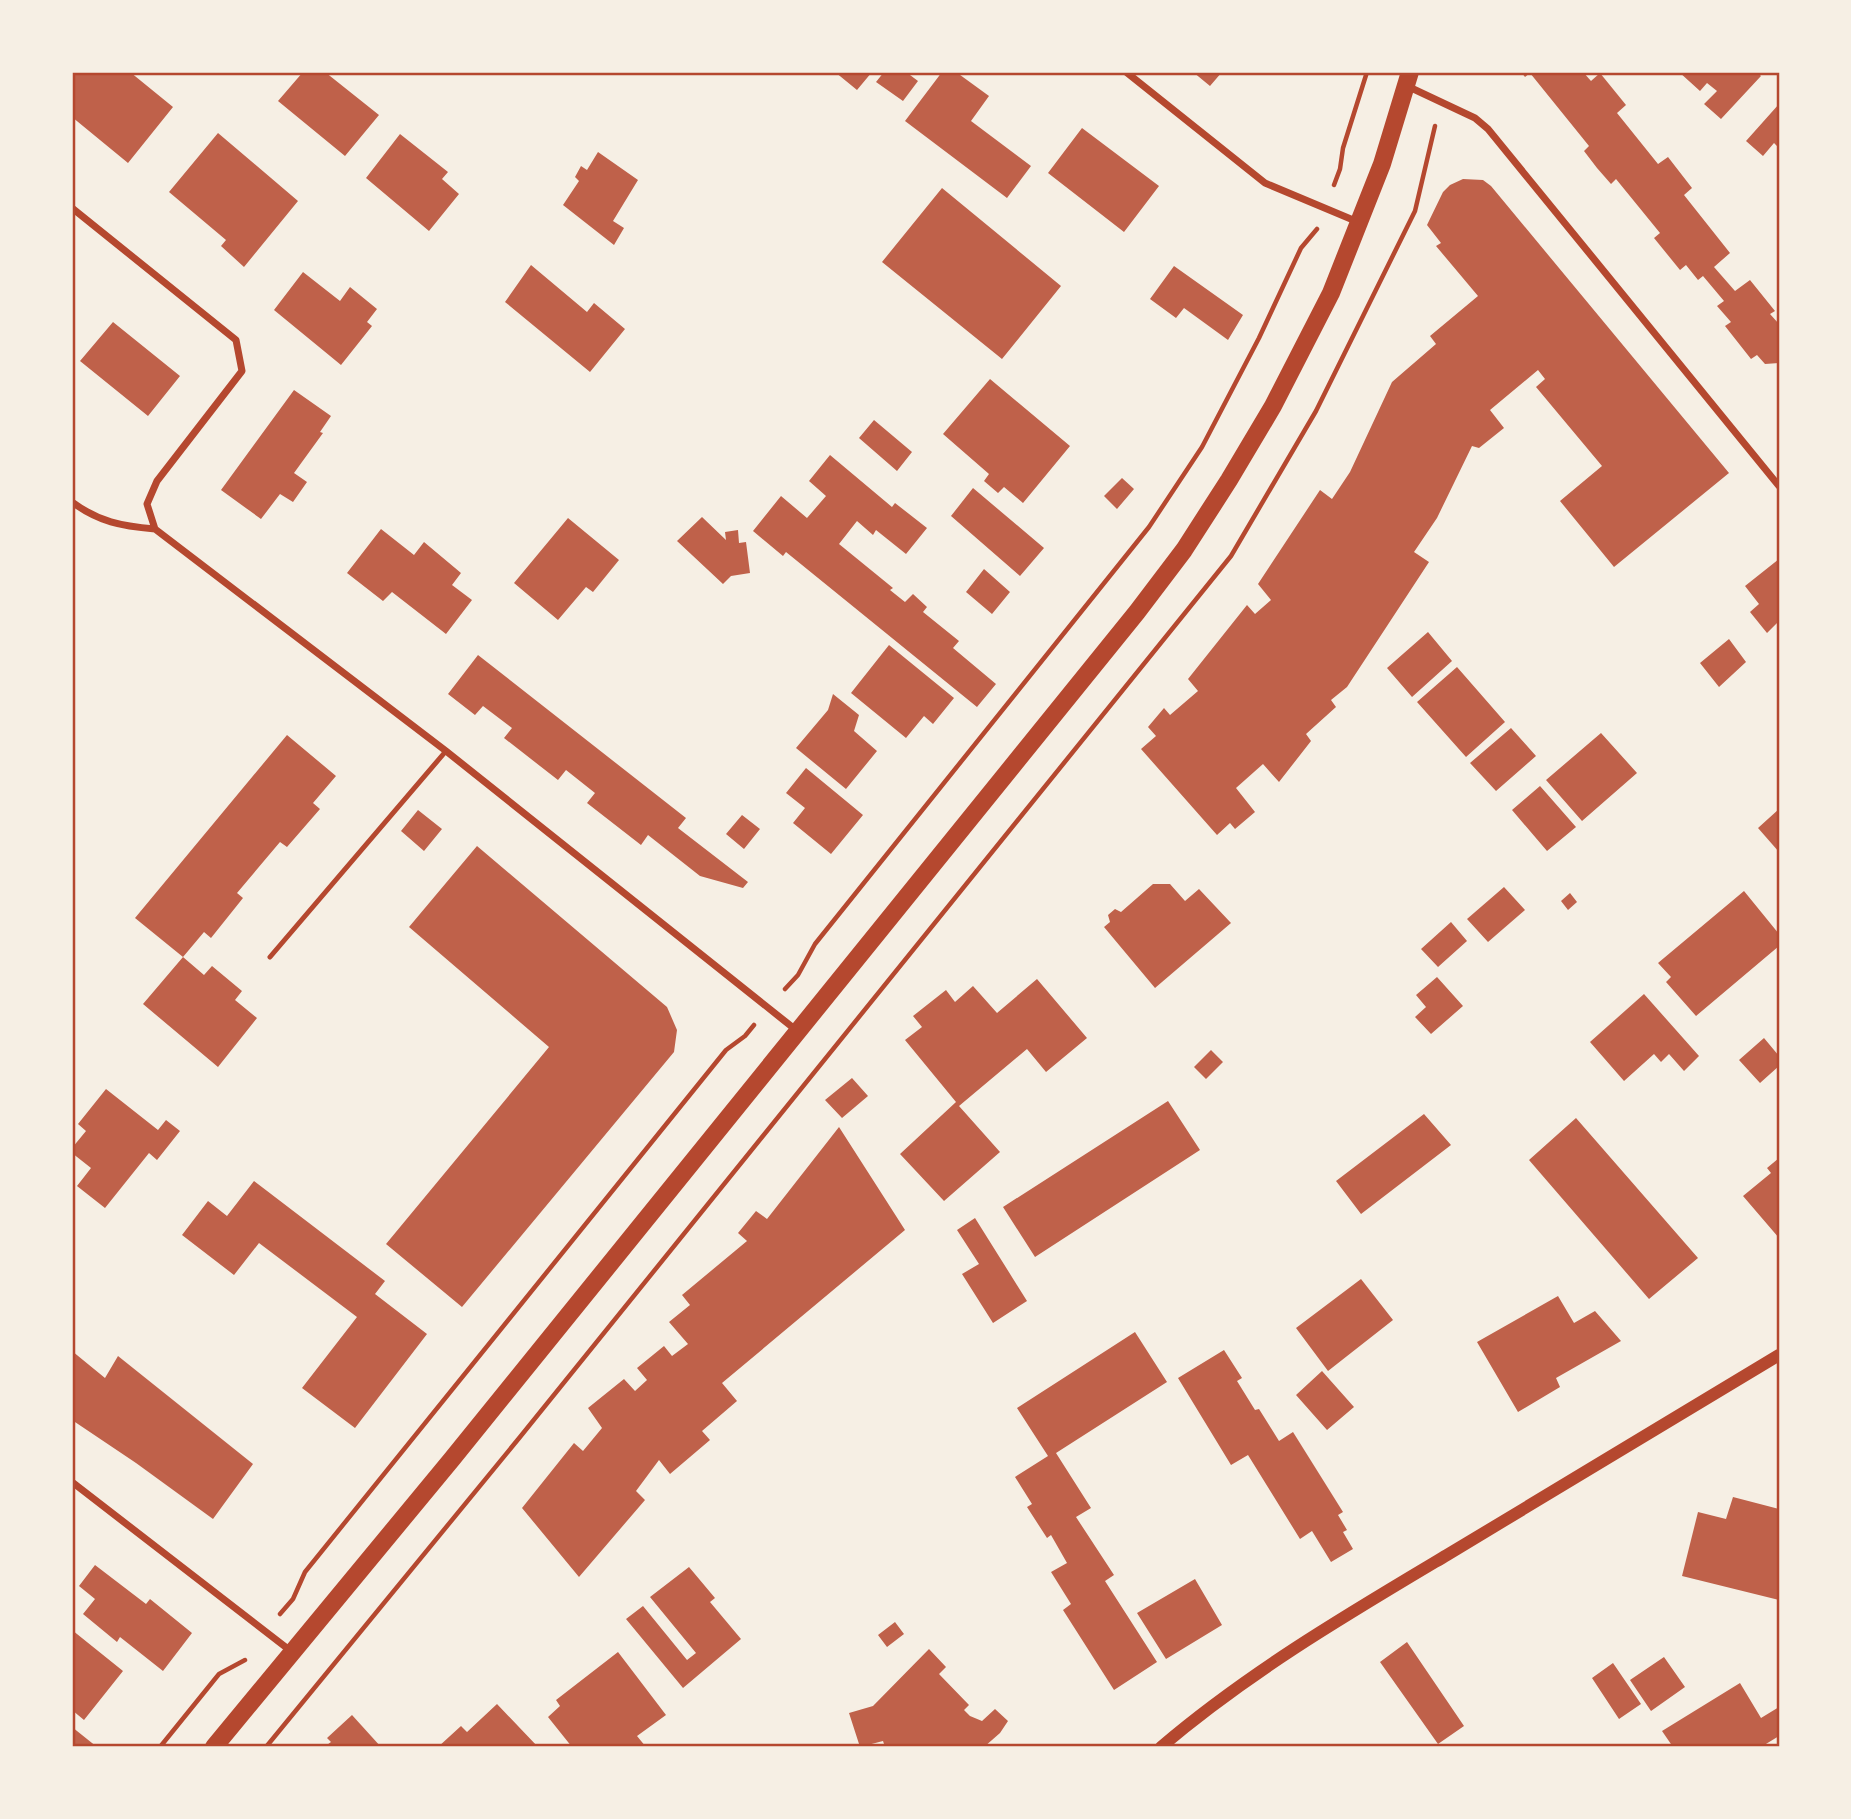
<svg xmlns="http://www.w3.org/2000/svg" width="1851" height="1819" font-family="'Exo 2',sans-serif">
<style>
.building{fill:#bf614a}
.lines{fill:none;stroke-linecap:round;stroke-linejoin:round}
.path{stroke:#b5482f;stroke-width:4.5}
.service{stroke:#b5482f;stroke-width:5}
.minor{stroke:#b5482f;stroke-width:7}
.tertiary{stroke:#b5482f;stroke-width:12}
.primary{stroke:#b5482f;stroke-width:18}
.neatline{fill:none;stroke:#b5482f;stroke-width:2.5}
</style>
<rect width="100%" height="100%" fill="#f6efe4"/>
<!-- building -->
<path class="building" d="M72,72h58l43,35 -45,56 -56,-46z
M303,72h22l54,43 -34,41 -67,-55z
M835,72h37l-15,18z
M884,72h22l12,9 -15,20 -27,-19z
M942,72h14l33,24 -18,25 60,45 -24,32 -102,-77z
M1193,72h29l-12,14z
M1521,72h62l8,9 9,-8 26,32 -9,8 41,51 10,-7 24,31 -8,7 46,58 -16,14 21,24 15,-11 25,31 -5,3 9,10v39l-14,1 -8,-9 -6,4 -26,-33 6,-4 -14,-16 7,-5 -21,-25 -5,4 -12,-15 -6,5 -26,-32 6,-5 -44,-54 -5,5 -14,-16 -13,-17 5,-5 -59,-73 -5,4z
M1679,72h78l4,4 -40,43 -17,-15 13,-13 -10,-8 -7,8z
M1779,104v44l-5,-5 -11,13 -17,-15z
M1082,128l77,58 -35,46 -76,-59z
M218,133l80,68 -54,66 -23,-21 5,-6 -57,-48z
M400,134l48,38 -6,7 17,15 -30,37 -63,-53z
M598,152l40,28 -25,41 11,7 -10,17 -51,-40 16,-24 -4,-4 6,-11 6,4z
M1463,179l20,1 8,6 238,287 -115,94 -54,-66 42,-35 -66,-79 9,-8 -7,-9 -48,40 14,18 -25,20 -7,-2 -35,72 -23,34 15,10 -82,125 -16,13 5,7 -30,27 5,7 -32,41 -16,-18 -27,24 19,24 -20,17 -5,-6 -13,12 -76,-86 15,-13 -8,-9 16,-19 6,7 28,-24 -10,-12 59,-74 8,9 16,-14 -13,-16 62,-94 12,9 18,-27 42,-90 44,-38 -6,-8 48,-40 -42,-50 5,-3 -14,-18 16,-33 7,-7z
M942,188l119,98 -59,73 -120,-97z
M531,265l56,47 7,-9 31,26 -35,43 -85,-70z
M1174,266l69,49 -15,25 -44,-32 -8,10 -26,-19z
M303,272l37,29 10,-14 27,22 -10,13 5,4 -31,39 -67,-55z
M113,322l67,54 -32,40 -68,-55z
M990,379l80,67 -47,57 -19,-16 -6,6 -14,-12 5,-7 -46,-40z
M294,390l37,26 -11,16 3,1 -29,40 13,9 -14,20 -13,-8 -19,25 -40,-29z
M874,420l38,32 -15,19 -38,-33z
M830,455l62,52 3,-4 32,25 -21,26 -30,-24 -3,5 -16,-14 -18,23 54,44 -3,2 15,12 8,-8 14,13 -4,5 36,29 -6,7 43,36 -19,23 -191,-155 -3,4 -30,-25 28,-35 26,22 19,-22 -17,-15z
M1122,478l12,11 -17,20 -13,-13z
M973,488l71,60 -24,28 -69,-60z
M702,517l24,23 -1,-8 13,-2 1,13 7,-1 4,31 -19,3 -8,8 -46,-43z
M568,518l51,42 -26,32 -7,-5 -28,33 -44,-37z
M381,529l33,26 10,-13 37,31 -9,12 20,15 -26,34 -54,-42 -9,9 -36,-28z
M1779,559v62l-12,12 -17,-21 9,-8 -14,-18z
M984,569l26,23 -18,22 -26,-22z
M1428,632l24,29 -40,36 -25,-29z
M1729,639l17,23 -27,25 -19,-24z
M889,645l65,53 -21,26 -9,-8 -18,22 -55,-45z
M478,655l208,163 -8,10 70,54 -5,6 -43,-12 -52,-41 -7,10 -54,-42 8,-10 -29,-23 -8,10 -54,-42 8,-10 -29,-22 -8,9 -27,-21z
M1457,667l48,55 -39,35 -49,-55z
M833,694l26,21 -5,16 23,20 -31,38 -50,-41 32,-38z
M1511,728l25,28 -40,35 -26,-28z
M1601,733l36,40 -55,48 -36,-41z
M287,735l49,41 -23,27 7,6 -33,38 -7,-5 -11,13 -32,38 6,5 -32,40 -7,-6 -21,25 -48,-39z
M806,768l57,47 -32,39 -38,-31 12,-15 -19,-15z
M1540,786l36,41 -29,24 -35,-41z
M1779,809v43l-21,-24z
M418,810l24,19 -18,22 -23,-20z
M742,815l18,14 -16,20 -18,-15z
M477,846l190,161 10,23 -3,22 -212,255 -76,-63 163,-197 -140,-120z
M1153,884h17l15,17 14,-12 32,34 -76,65 -51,-61 6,-5 -2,-7 7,-6 6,3z
M1504,887l21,23 -37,32 -21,-23z
M1744,891l35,43v12l-83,70 -30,-34 5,-5 -13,-14z
M1570,893l7,9 -9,8 -7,-9z
M1451,922l16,19 -29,26 -17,-18z
M183,957l21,18 8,-9 30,25 -7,9 22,18 -39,49 -75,-63z
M1437,977l26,29 -32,28 -16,-17 11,-10 -10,-12z
M1037,979l50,59 -41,34 -19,-23 -68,57 41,46 -56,49 -44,-47 56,-52 -51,-62 17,-13 -9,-11 33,-26 9,12 18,-16 24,27z
M1644,994l55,62 -15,15 -15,-17 -8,8 -7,-8 -30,27 -34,-39z
M1764,1038l15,18v10l-19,17 -21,-23z
M1211,1050l12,12 -17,17 -12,-12z
M852,1078l16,18 -26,22 -17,-18z
M106,1089l52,41 8,-10 14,11 -23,29 -8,-7 -44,55 -28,-22 14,-18 -19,-15v-5l14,-17 -8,-7z
M1168,1101l32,49 -165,107 -32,-50z
M1424,1114l27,31 -90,69 -25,-33z
M1576,1118l122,140 -49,41 -120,-139z
M839,1127l66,103 -183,153 15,18 -35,30 8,9 -40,34 -11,-14 -23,31 9,9 -66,77 -57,-69 52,-65 9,8 19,-23 -14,-20 36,-29 11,12 12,-11 -10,-12 27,-22 8,10 16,-12 -19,-22 21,-17 -8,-10 65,-54 -9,-8 18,-22 11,8z
M1779,1158v80l-36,-42 28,-23 -4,-5z
M254,1181l131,100 -10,13 52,40 -72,94 -53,-40 55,-71 -98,-74 -25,32 -52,-40 26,-34 19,15z
M975,1218l52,83 -34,22 -31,-49 17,-10 -22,-34z
M1361,1279l32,41 -65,51 -32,-43z
M1558,1296l16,27 21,-12 26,30 -65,37 4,9 -42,25 -41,-70z
M1135,1332l32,50 -111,71 35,55 -15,9 38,58 -9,6 52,81 -43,28 -51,-80 8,-6 -20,-32 16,-9 -16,-28 -4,3 -20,-31 5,-3 -17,-27 33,-21 -31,-48z
M1224,1350l18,28 -5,3 18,29 4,-1 20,32 14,-9 50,80 -5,3 9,15 -4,2 10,17 -22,13 -19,-31 -12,8 -52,-84 -17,10 -53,-87z
M72,1351l33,27 13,-22 135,108 -40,55 -77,-56 -64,-43z
M1322,1371l32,36 -27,23 -31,-35z
M1733,1497l46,12v91l-97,-24 16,-64 28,7z
M95,1565l51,39 4,-5 42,34 -29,38 -43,-34 -3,5 -34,-28 12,-15 -16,-13z
M689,1567l26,31 -5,4 31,37 -58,49 -57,-69 17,-13 44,54 9,-7 -46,-56z
M1195,1579l27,46 -56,34 -29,-46z
M895,1622l9,12 -17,13 -9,-12z
M72,1630l51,41 -39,49 -12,-10z
M1407,1642l57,84 -26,18 -58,-82z
M929,1649l17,18 -7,7 30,31 -5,5 6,6 12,5 13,-12 13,12 -8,12 -16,14h-8l-4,-3 -3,3h-84l-2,-6 -23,6 -11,-34 24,-7z
M618,1652l48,63 -29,21 9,11h-74l-24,-30 12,-11 -4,-6z
M1664,1657l21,30 -34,24 -21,-31z
M1613,1663l28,41 -22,15 -27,-41z
M1740,1683l21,35 18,-11v29l-18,11h-88l-11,-16z
M497,1704l41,43h-100l23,-21 6,6z
M352,1715l29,32h-57l7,-5 -4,-4z
M72,1727l25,20h-25z"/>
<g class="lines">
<!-- path -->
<path class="path" d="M1334,185l6,-16 3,-21 24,-76
M785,989l13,-14 17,-31 334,-417 53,-80 57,-109 42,-90 16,-19
M280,1614l13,-15 12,-27 421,-522 19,-14 9,-11
M160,1747l59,-73 26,-14
M266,1747l254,-310 711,-881 85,-145 99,-200 20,-85"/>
<!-- service -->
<path class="service" d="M270,957l176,-206"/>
<!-- minor -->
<path class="minor" d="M1126,72l139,111 93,39
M1407,86l68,32 13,11 291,357
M72,208l164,132 6,31 -85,110 -10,23 8,25 291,222 350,279
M72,502c27,20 49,24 83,27
M72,1482l220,170"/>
<!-- tertiary -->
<path class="tertiary" d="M1161,1747c88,-75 187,-133 286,-192 111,-67 222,-134 332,-200"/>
<!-- primary -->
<path class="primary" d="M214,1747l238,-288 685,-847 47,-62 45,-70 44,-74 58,-113 51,-129 28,-92"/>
</g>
<!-- border -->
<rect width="1851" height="1819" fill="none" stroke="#f6efe4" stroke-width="147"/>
<rect x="74" y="74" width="1704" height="1671" class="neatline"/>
</svg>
